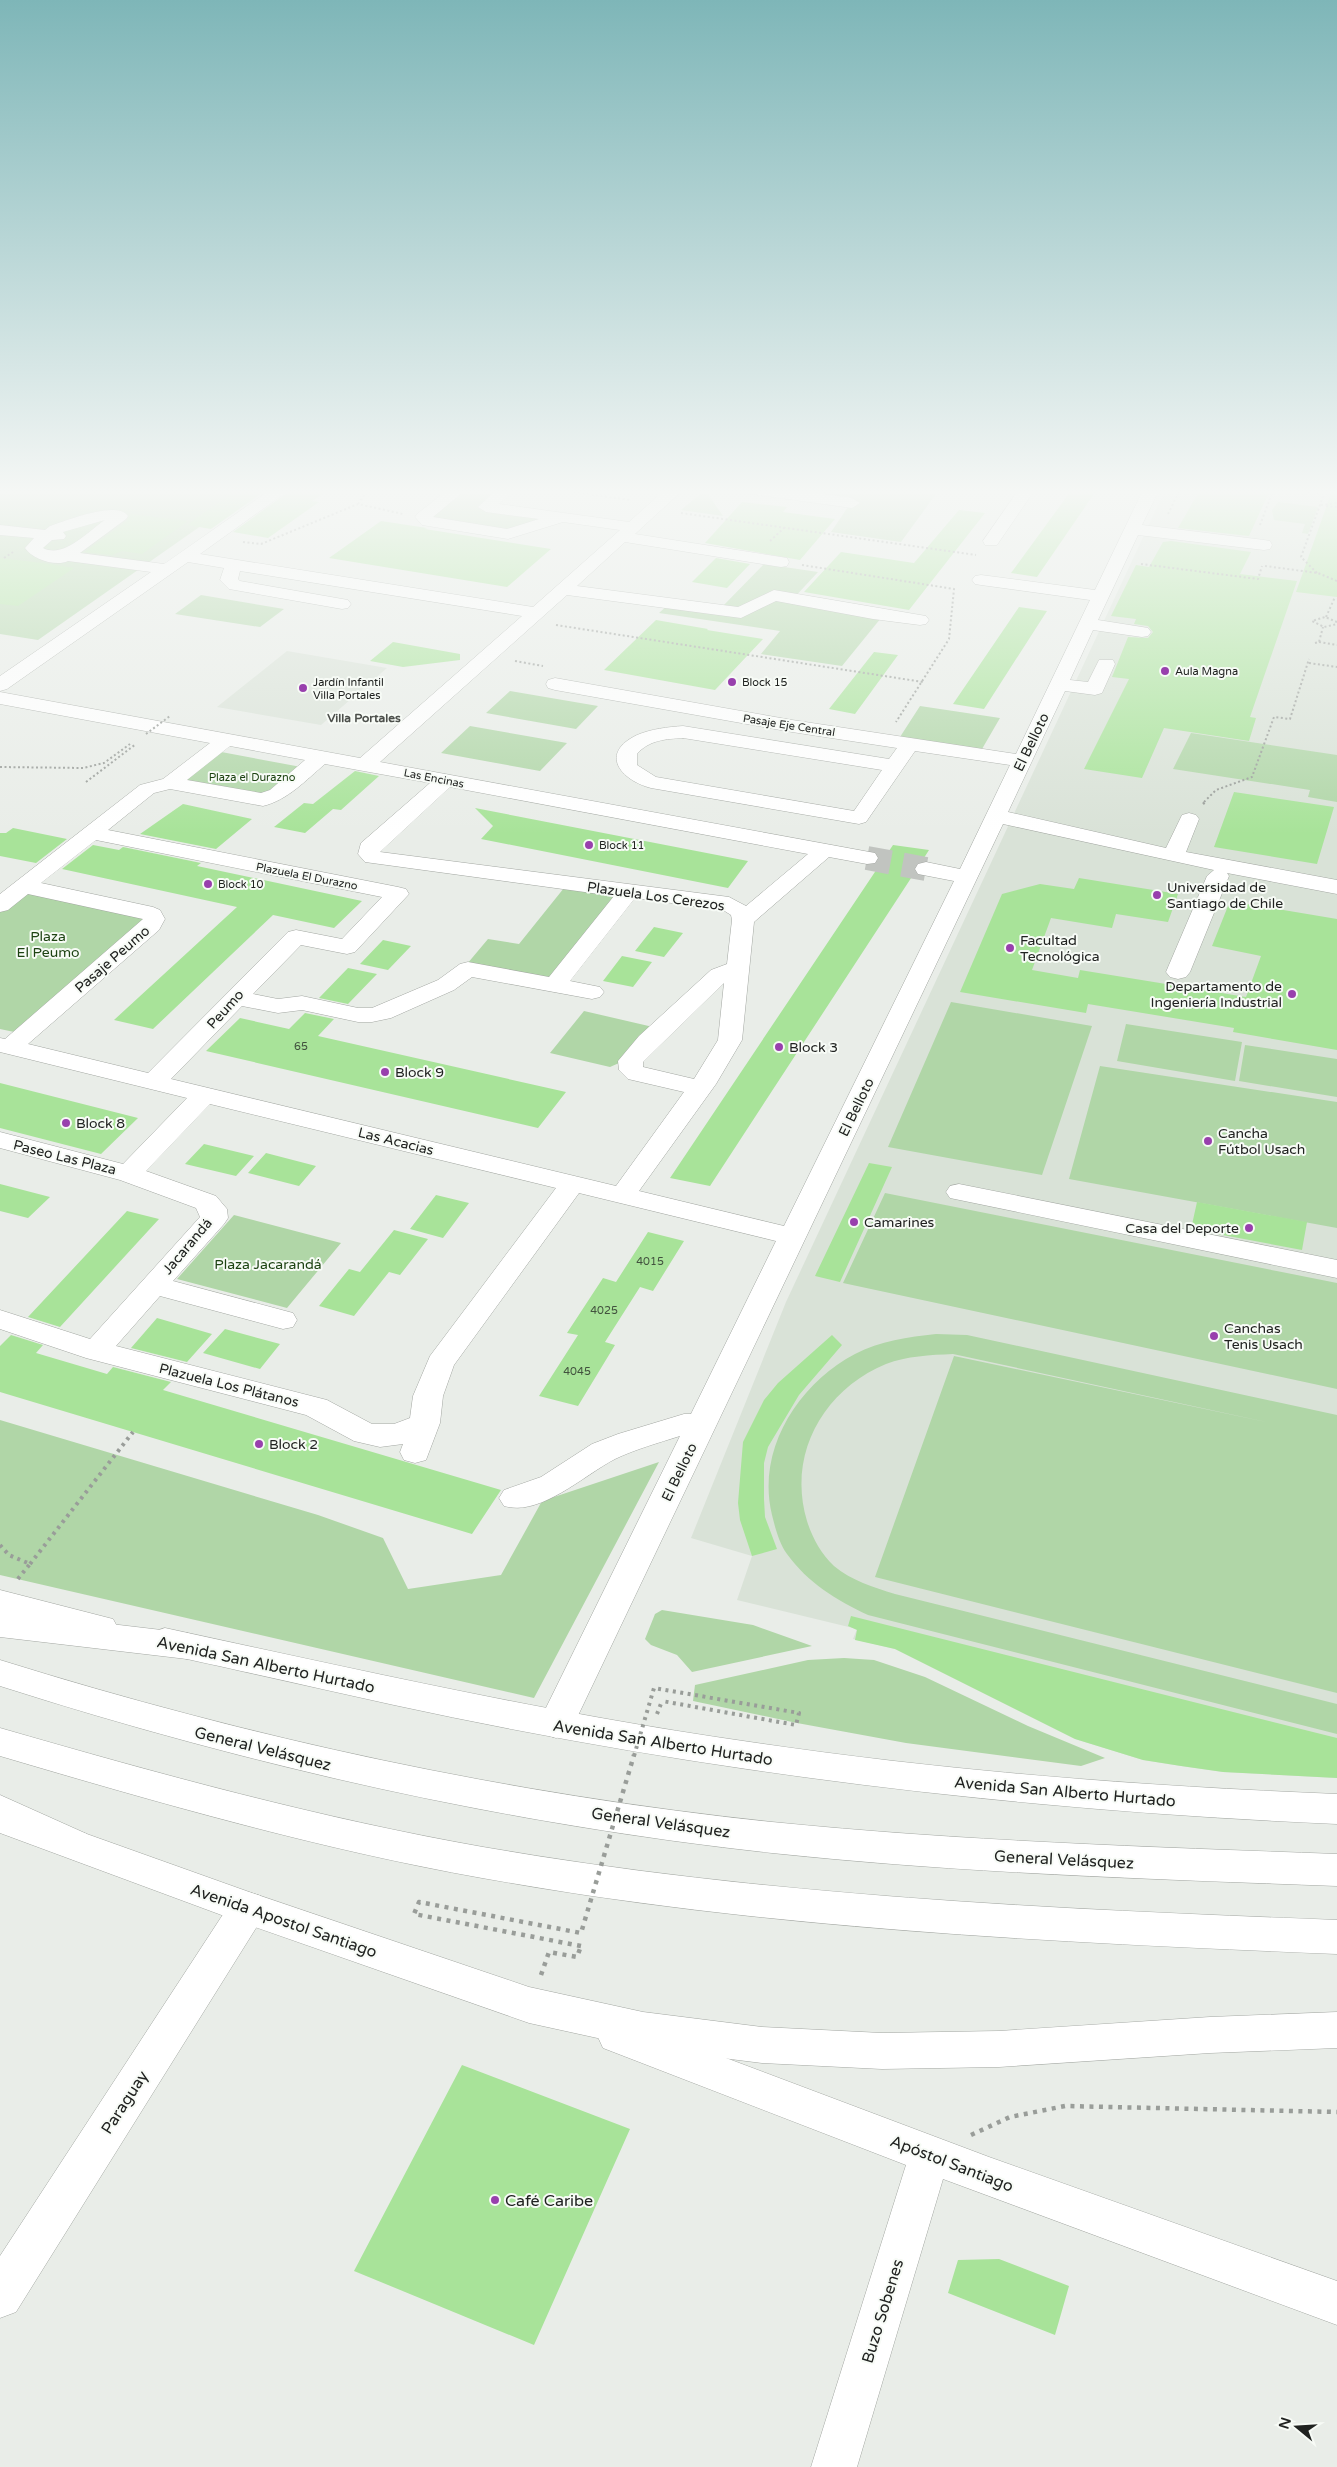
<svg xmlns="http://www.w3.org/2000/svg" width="1337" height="2467" font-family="'Varela Round',sans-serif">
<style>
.built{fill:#d9e2d7}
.green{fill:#b0d6a7}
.building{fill:#a8e399}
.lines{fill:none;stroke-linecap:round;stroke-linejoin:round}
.minor-tunnel{stroke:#c1c4c0;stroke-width:24;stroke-dasharray:24 12;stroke-linecap:butt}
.minor-casing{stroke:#a3a7a2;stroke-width:1}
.major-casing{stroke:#a3a7a2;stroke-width:1}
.highway-casing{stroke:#a3a7a2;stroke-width:1}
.path-far3{stroke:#999d99;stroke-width:2;stroke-dasharray:2 2.5;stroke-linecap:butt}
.path-far2{stroke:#999d99;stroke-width:2.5;stroke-dasharray:2 3;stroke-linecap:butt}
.path-far1{stroke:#999d99;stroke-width:4;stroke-dasharray:3 4.5;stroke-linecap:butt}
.path{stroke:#999d99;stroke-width:4.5;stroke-dasharray:4 5.5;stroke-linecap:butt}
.minor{fill:#fff;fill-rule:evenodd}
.major{fill:#fff;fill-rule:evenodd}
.highway{fill:#fff;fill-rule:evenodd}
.path-bridge-far2{stroke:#999d99;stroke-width:2;stroke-dasharray:2 2.5;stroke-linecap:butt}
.path-bridge-far1{stroke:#999d99;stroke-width:4;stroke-dasharray:3 4.5;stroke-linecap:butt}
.path-bridge{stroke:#999d99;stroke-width:4.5;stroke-dasharray:4 5.5;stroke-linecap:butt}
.poi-dot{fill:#9840ad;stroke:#f7fbf6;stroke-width:2}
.labels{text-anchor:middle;stroke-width:4;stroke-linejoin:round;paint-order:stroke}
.far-poi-label{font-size:11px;fill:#202220;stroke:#f7fbf6;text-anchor:start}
.far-street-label{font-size:11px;fill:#202220;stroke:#f7fbf6}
.far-park-label{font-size:11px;fill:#1d4312;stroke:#f7fbf6}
.number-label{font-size:11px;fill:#42523e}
.far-neighbourhood-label{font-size:12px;font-weight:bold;fill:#4c4f4b;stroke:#f7fbf6}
.street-label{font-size:14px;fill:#202220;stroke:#f7fbf6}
.poi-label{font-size:14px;fill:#202220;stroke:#f7fbf6;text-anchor:start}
.park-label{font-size:14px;fill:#1d4312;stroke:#f7fbf6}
.near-street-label{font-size:16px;fill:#202220;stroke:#f7fbf6}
.near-poi-label{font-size:16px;fill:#202220;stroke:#f7fbf6;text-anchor:start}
</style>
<rect width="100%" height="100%" fill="#e9ede8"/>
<!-- built -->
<path class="built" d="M1166,488h171v1290l-114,-6 -42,-6 -38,-6 -68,-21 -180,-90 -42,-10 4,-10 -120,-29 15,-44 -61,-18 95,-236z
M287,651l100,17 -66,57 -104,-18z"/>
<!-- green -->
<path class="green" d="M0,488h255l-217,152 -38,-6z
M467,488h39l-25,21 59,10 -32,12 -73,-10 -5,-5z
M747,488h150l39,6 -35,48 -70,-10 17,-25 -105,-15z
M705,490l18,26 -42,-6z
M1278,502l40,5 -10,27 -6,-1 3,-9 -31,-4 -2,-10z
M764,564l54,8 -27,29 90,17 -39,48 -81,-12 19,-23 -121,-18 12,-11 50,6z
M201,595l83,14 -24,18 -85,-13z
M510,691l88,15 -22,23 -90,-16z
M920,706l80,12 -18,31 -82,-12z
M470,726l97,17 -27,28 -99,-18z
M1191,733l146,22v47l-29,-5 2,-7 -137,-21z
M216,751l85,16 -30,26 -13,5 -79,-16z
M564,888l56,8 -71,83 -82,-15 21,-25 31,5z
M35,892l105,22 6,9 -127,110 -19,-4v-120l15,-12z
M951,1002l141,24 -50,149 -154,-28z
M584,1011l69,16 -25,32 -18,8 -60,-14z
M1126,1024l116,18 -7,39 -118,-20z
M1245,1045l92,14v38l-98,-16z
M1100,1066l237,36v126l-268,-49z
M885,1193l452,90v106l-494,-106z
M234,1215l107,28 -54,65 -110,-29z
M936,1334l31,1 370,80v278l-462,-116 79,-221 317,67 -318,-69c-23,1 -46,2 -67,10 -63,26 -99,91 -79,157 5,16 14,33 27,45 18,15 39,21 61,28l442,110v30l-469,-119c-32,-15 -60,-32 -81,-61 -8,-11 -12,-27 -15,-39 -16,-65 26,-131 83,-161 25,-13 53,-17 81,-20z
M0,1420l318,95 65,23 25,51 93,-14 41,-74 117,-39 -125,236 -534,-123z
M662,1610l91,15 59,21 -120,26 -15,-17 -26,-10 -6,-6 10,-25z
M844,1658l30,2 51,17 103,49 77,32 -24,8 -175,-23 -109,-20 -104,-22 2,-16 113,-25z"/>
<!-- building -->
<path class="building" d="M239,488h30l-58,41 -24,-4z
M294,488h37l-19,13 7,1 -51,36 -35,-6z
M1073,488h25l-61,89 -26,-4z
M1201,488h70l-22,48 -71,-8z
M1333,488h4v109l-41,-5z
M742,502l45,5 -4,5 52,7 -35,41 -95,-17z
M959,510l26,3 -76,97 -105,-18 37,-40 73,11z
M130,514l58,7 -46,33 -20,-3 -10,4 -27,-3 42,-31z
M381,521l46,7 -2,1 126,20 -44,38 -178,-29z
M1171,541l80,11 -11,22 57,7 -47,136 6,1 -7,23 -85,-13 -22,50 -58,-9 45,-90 -17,-2 16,-40 20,1 5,-6 -5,-6 -14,-2 2,-5 -25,-3 25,-51 13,2 14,-25z
M0,558l42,5 32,5 -56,38 -18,-2z
M716,558l34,6 -23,24 -35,-6z
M1019,607l28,4 -63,98 -31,-5z
M656,620l52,9 -1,1 56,9 -48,51 -111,-20z
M393,642l67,12v6l-57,7 -33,-6z
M874,652l24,3 -43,59 -26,-5z
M355,771l24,5 -38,34 -8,-1 -28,24 -31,-6 30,-24 9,1z
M1234,792l100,15 -17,57 -103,-17z
M183,804l69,15 -36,30 -76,-15z
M475,808l273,53 -20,27 -247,-49 12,-13z
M13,828l54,11 -31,24 -36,-7v-23h6z
M93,845l26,5 4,-3 78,16 -4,3 165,35 -28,27 -61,-13 -120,114 -39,-9 123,-113 -175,-38z
M893,845l36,5 -7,11 -6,2 -3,5 2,4 -205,314 -40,-8z
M1079,878l99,16 -10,28 -52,-8 -4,14 -61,-10 -19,52 46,8 2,-8 166,27 15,-41 -49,-10 18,-45 107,18v131l-104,-18 1,-4 -146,-24 -2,9 -126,-21 42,-98 38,-10 34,5z
M654,927l29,6 -19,24 -29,-6z
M383,940l28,6 -23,24 -28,-6z
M622,956l30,6 -19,25 -30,-6z
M348,968l29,6 -29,30 -29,-6z
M305,1013l29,6 -16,17 248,56 -28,36 -332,-77 34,-33 49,11z
M0,1083l138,35 -37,36 -101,-26z
M204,1144l50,12 -18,20 -51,-12z
M266,1153l50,13 -17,20 -51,-13z
M869,1163l23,4 -52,115 -25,-6z
M0,1184l50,13 -22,21 -28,-7z
M436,1195l33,8 -26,35 -33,-9z
M1197,1202l110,20 -5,28 -111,-21z
M127,1211l32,8 -99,108 -32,-10z
M394,1230l34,9 -28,36 -11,-3 -35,44 -35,-10 30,-37 11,3z
M648,1232l36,9 -31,50 -13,-4 -35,55 10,3 -37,61 -39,-10 39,-61 -11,-2 36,-55 13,4z
M157,1318l55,16 -25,28 -56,-14z
M225,1329l55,15 -20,25 -57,-16z
M11,1335l32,10 -7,8 71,21 6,-7 58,15 -8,8 338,100 -29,44 -472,-142v-46z
M832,1335l10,10 -43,50 -31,52 -4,16v36l1,18 12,32 -25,7 -12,-36 -2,-17 5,-61 21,-42 14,-17z
M851,1616l486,122v40l-114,-6 -42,-6 -38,-6 -68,-21 -180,-90 -40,-9 2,-10 -9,-4z
M462,2065l168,64 -96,216 -180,-74z
M999,2259l70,27 -14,49 -107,-42 10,-33z"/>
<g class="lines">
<!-- minor-tunnel -->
<path class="minor-tunnel" d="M867,858l59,11"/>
<defs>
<path id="minor" d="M273,488h19l-92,66 333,53 87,-77 -57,-8 -55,17 -86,-14 -7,-8 2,-3 33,-26h18l-35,29 74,12 32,-10 -53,-7 -8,-5 20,-19h18l-17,16 130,18 38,-34h18l-50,46 146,23 6,1 2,4 -2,4 -6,1 -156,-25 -48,44 161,21 36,-17 152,26 3,4 -3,4 -6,1 -47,-6 -97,-18 -35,17 -174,-23 -187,167 495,91 3,5 -3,5 -8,1 -38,-7 -75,65 -12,118 -26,44 -77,107 145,35 170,-345 -36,-7 -3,-5 3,-5 8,-2 34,7 50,-104 -95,-14 -49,71 -7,2 -208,-36c-31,-8 -52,-35 -14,-53 14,-6 31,-8 46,-9l206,33 8,-11 -105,-16 -237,-42 -7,-2 -2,-4 2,-4 7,-2 237,42 224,34 74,-154 -109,-15 -6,-1 -3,-4 3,-4 6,-1 114,15 49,-102h16l-18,37 122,15 6,1 2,4 -2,4 -6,1 -126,-15 -40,85 44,7 6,1 3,4 -3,4 -6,1 -49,-7 -23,50 18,2 11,-22h14l2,4 -13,29 -7,2 -30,-4 -57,121 158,36 16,-33 7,-2 7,2 3,4 -13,33 151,28v14l-110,-21 2,3 -39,96 -4,5 -8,2 -8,-2 -4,-5 41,-96 7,-6 -211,-46 -429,900 -6,10 -12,4 -12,-4 -6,-10 142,-288c-22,7 -44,13 -65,23 -31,16 -75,58 -111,47l-5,-8 5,-8 37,-13 51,-33 26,-10 66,-20h7l85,-173 -197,-48 -125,172 -11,31 -3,27 -14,37 -11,3 -11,-3 -4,-8 3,-8 -23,3 -26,-6 -48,-26 -220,-57 -86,-29v-19l90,29 110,-122 -4,-9 -76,-28 -120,-32v-16l123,32 64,-66 -187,-46v-14l5,1 138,-120 -115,-25 -20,16 -8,2v-18l140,-109 23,-6 47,-36 -210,-39v-12l360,66 162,-142 -282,-45 -2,8 2,2 108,19 3,4 -3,4 -6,1 -113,-20 -9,-9 4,-12 -36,-6 -181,127 -7,2v-15l151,-104 -83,-11c-12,6 -36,-2 -43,-13l9,-10 -34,-3v-10l45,5 5,-4c16,-5 67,-26 78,-10l-2,3 -46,34 84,11zM105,520c-17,11 -41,39 -62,28l9,-8 12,-1 2,-3 -3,-4zM683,738l199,32 -28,41 -198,-34 -19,-12v-11c12,-14 29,-15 46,-16zM230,746l75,14 -35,30 -9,3 -74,-13zM325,764l105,19 -69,60 -3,11 7,8 249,34 -65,81 -81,-15 -8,2 -22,16 -66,28h-14l-56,-12 -24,3 -25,-5 48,-49 46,9 8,-2 54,-58 -3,-5 -8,-2 -290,-57 46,-37 16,-4 93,17c25,-6 43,-26 62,-42zM450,787l358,67 -62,52 -17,-9 -349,-45zM96,840l286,57 -40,42 -46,-9 -8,2 -140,141 -120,-29 131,-114 6,-11 -5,-9 -7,-3 -112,-24zM635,898l88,12 8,5 1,5 -5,44 -16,6 -72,66 -21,25 1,9 9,9 56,13 -68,94 -445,-107 71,-73 36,7 24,-3 56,12h14l19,-4 63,-28 18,-13 120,22 8,-2 4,-5 -4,-5 -30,-6zM724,983l-6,57 -24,39 -51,-12v-5zM210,1104l346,84 -126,168 -17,40 -3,22 -16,6h-22l-45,-24 -211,-54 44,-50 123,33 10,-2 4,-7 -4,-7 -120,-32 51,-57 4,-6 -1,-9 -11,-13 -70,-25z
M737,488h45l70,10 8,5 -8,5 -107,-15z
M1020,488h16l-39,57h-12l-2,-4z
M959,1184l378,76v18l-387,-80 -4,-6 4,-6z
M248,1892l13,4 6,12 -6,12 -245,392 -16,6v-62l235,-360z
M617,2017l372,140 348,124v44l-394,-146 -86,288h-46l95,-302 -303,-117 -6,-13 6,-13z"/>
<path id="major" d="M0,1590l113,29 5,9 -5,9 -12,4 -101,-27z
M165,1628c194,42 388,86 585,114 194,29 390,44 587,52v30c-320,-14 -630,-51 -943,-119 -51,-11 -102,-23 -153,-34 -29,-7 -59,-12 -88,-21l-5,-9 5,-9z
M0,1803l252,90 277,94 114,25 119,15 120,6 117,-2 211,-14 127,-5v36l-127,5 -211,14 -117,2 -120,-6 -119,-15 -114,-25 -294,-103 -235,-87z"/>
<path id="highway" d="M0,1611l187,22 12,4 5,9 -5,9 -12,4 -187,-22z
M0,1660c253,79 508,134 772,162 188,19 376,25 565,32v32c-189,-7 -377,-13 -565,-33 -265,-29 -518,-86 -772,-167z
M0,1728c159,46 319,90 483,119 282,49 568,62 854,73v34c-286,-12 -573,-25 -855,-76 -163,-29 -323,-75 -482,-122z
M0,1795l87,39 6,11 -6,11 -13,4 -74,-33z"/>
</defs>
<!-- minor casing -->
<use href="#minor" class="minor-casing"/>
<!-- major casing -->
<use href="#major" class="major-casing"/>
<!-- highway casing -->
<use href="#highway" class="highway-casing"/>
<!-- path-far3 -->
<path class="path-far3" d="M547,488l83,12
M1277,488l47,6 -23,63 16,16
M358,504l11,-16
M1321,505l16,-2
M1326,506l11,1
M681,513l295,42
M1168,514l13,-26
M1260,525l14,-37
M770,541l14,-13
M243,542l18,2 97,-40 45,10
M4,558l9,-6
M1141,564l117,15 4,-13
M802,565l152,24 -5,50 -53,83
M1265,566l53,7 19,8
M1326,617l9,-20
M1337,622l-12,-5 -13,4 12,6 13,-3
M556,625l367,57
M1319,642l18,3
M1315,643l4,-1 4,-15
M515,661l28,5
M1309,663l28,4
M0,767l83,1 21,-5 26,-19
M86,782l50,-38
M1204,802l12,-12 36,-13 22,-60 16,2 19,-60"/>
<!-- path-far2 -->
<path class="path-far2" d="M1203,804l3,-3"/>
<!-- path-far1 -->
<path class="path-far1" d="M0,1545l9,10 21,9 -13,16
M30,1564l103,-132
M657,1714l5,-13"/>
<!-- path -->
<path class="path" d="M541,1975l8,-23 28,5 4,-11
M971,2135l39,-18 55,-11 272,6"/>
<!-- minor -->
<use href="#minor" class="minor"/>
<!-- major -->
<use href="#major" class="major"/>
<!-- highway -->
<use href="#highway" class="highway"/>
<!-- path-bridge-far2 -->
<path class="path-bridge-far2" d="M146,734l24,-18"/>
<!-- path-bridge-far1 -->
<path class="path-bridge-far1" d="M634,1756l20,-68 145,25 -3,12 -134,-24"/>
<!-- path-bridge -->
<path class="path-bridge" d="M581,1946l-167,-32 5,-12 162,31 53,-178"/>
</g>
<!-- sky -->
<linearGradient id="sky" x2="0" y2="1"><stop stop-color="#7eb6b8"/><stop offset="0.59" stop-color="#f5f7f5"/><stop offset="1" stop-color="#f5f7f5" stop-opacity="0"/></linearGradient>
<rect width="1337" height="834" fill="url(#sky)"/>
<!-- markers -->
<g class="poi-dot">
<circle cx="1165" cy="671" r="5"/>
<circle cx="732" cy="682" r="5"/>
<circle cx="303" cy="688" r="5"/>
<circle cx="589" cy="845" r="5"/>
<circle cx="208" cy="884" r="5"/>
<circle cx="1157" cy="895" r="5"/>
<circle cx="1010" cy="948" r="5"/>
<circle cx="1292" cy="994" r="5"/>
<circle cx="779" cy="1047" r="5"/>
<circle cx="385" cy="1072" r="5"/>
<circle cx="66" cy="1123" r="5"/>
<circle cx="1208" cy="1141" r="5"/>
<circle cx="854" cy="1222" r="5"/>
<circle cx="1249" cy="1228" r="5"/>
<circle cx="1214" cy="1336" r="5"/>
<circle cx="259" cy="1444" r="5"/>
<circle cx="495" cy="2200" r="5"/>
</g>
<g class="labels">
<!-- far-poi labels -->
<g class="far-poi-label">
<text x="1175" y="675">Aula Magna</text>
<text x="313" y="686">Jardín Infantil<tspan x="313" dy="13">Villa Portales</tspan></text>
<text x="742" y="686">Block 15</text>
<text x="599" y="849">Block 11</text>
<text x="218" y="888">Block 10</text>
</g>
<!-- far-street labels -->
<g class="far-street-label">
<text transform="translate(789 725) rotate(9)" y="4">Pasaje Eje Central</text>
<text transform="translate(434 778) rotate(11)" y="4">Las Encinas</text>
<text transform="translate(307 876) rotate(11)" y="4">Plazuela El Durazno</text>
</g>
<!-- far-park labels -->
<g class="far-park-label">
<text x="252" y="781">Plaza el Durazno</text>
</g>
<!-- number labels -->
<g class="number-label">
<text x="301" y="1050">65</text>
<text x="650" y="1265">4015</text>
<text x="604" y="1314">4025</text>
<text x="577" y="1375">4045</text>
</g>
<!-- far-neighbourhood labels -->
<g class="far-neighbourhood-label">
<text x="364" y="722">Villa Portales</text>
</g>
<!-- street labels -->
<g class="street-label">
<text transform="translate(1031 742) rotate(-64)" y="5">El Belloto</text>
<text transform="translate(656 896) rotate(8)" y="5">Plazuela Los Cerezos</text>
<text transform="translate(112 959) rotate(-41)" y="5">Pasaje Peumo</text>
<text transform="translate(225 1009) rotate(-48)" y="5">Peumo</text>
<text transform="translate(856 1107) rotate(-64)" y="5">El Belloto</text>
<text transform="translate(396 1141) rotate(14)" y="5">Las Acacias</text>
<text transform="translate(65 1157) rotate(14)" y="5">Paseo Las Plaza</text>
<text transform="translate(187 1246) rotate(-50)" y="5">Jacarandá</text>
<text transform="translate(229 1385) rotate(14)" y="5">Plazuela Los Plátanos</text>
<text transform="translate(679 1472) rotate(-64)" y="5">El Belloto</text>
</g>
<!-- poi labels -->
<g class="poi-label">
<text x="1167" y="892">Universidad de<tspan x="1167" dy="16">Santiago de Chile</tspan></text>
<text x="1020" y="945">Facultad<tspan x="1020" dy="16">Tecnológica</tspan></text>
<text x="1282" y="991" text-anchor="end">Departamento de<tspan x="1282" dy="16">Ingeniería Industrial</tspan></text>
<text x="789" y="1052">Block 3</text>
<text x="395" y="1077">Block 9</text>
<text x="76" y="1128">Block 8</text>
<text x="1218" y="1138">Cancha<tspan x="1218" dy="16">Fútbol Usach</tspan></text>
<text x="864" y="1227">Camarines</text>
<text x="1239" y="1233" text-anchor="end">Casa del Deporte</text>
<text x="1224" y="1333">Canchas<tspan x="1224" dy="16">Tenis Usach</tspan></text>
<text x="269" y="1449">Block 2</text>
</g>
<!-- park labels -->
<g class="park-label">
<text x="48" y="941">Plaza<tspan x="48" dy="16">El Peumo</tspan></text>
<text x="268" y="1269">Plaza Jacarandá</text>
</g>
<!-- near-street labels -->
<g class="near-street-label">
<text transform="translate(266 1664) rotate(12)" y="6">Avenida San Alberto Hurtado</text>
<text transform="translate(663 1742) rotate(9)" y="6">Avenida San Alberto Hurtado</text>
<text transform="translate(263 1748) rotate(14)" y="6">General Velásquez</text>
<text transform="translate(1065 1791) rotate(5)" y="6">Avenida San Alberto Hurtado</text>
<text transform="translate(661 1822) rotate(8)" y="6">General Velásquez</text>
<text transform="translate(1064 1859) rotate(3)" y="6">General Velásquez</text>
<text transform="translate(284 1920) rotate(19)" y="6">Avenida Apostol Santiago</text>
<text transform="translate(124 2102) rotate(-57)" y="6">Paraguay</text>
<text transform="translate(952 2163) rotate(21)" y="6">Apóstol Santiago</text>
<text transform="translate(882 2311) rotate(-73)" y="6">Buzo Sobenes</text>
</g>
<!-- near-poi labels -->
<g class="near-poi-label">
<text x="505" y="2206">Café Caribe</text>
</g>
</g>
<!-- north arrow -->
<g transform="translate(1297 2427) rotate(288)" stroke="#f7fbf6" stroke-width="4" paint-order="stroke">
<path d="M0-4L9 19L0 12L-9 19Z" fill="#202220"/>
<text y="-8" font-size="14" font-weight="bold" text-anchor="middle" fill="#202220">N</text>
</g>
</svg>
